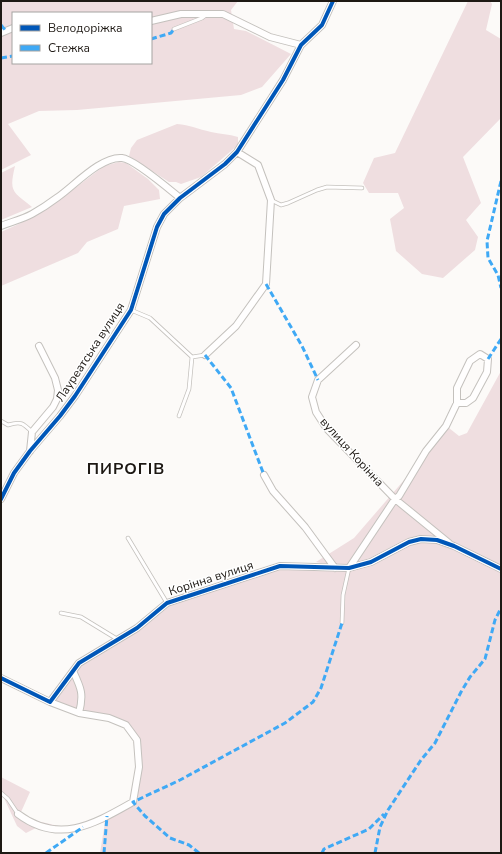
<svg xmlns="http://www.w3.org/2000/svg" width="502" height="854" font-family="'Nunito Sans',sans-serif">
<style>
.green{fill:#efdee0;fill-rule:evenodd}
.lines{fill:none;stroke-linecap:round;stroke-linejoin:round}
.service-casing{stroke:#c4c1bd;stroke-width:4.5}
.minor-casing{stroke:#c4c1bd;stroke-width:8}
.service{stroke:#fffefe;stroke-width:3}
.minor{stroke:#fffefe;stroke-width:6}
.quiet{stroke:#3fa9f5;stroke-width:3;stroke-dasharray:6 3;stroke-linecap:butt}
.cycleway-casing{stroke:#fff;stroke-width:6}
.cycleway{stroke:#0057b8;stroke-width:4}
.labels{text-anchor:middle;stroke-width:3;stroke-linejoin:round;paint-order:stroke}
.street-label{font-size:12px;fill:#1e1914;stroke:#fff}
.district-label{font-size:16px;font-weight:bold;letter-spacing:1px;fill:#1e1914;stroke:#fff}
</style>
<rect width="100%" height="100%" fill="#fcfaf8"/>
<!-- green -->
<path class="green" d="M1,1h237l-7,9 3,19 12,2 45,23 -29,33 -21,8 -164,15 -38,1 -31,13 23,31 -30,15zM13,13h138v50h-138z
M468,1h22l2,3 -6,26 15,9v79l-38,39 18,46 -15,17 12,17 -3,13 -32,28 -21,-4 -26,-23 -6,-32 14,-11 -6,-15h-29l-6,-10 11,-25 21,-5z
M177,124c13,1 21,5 34,8 9,2 18,2 27,5v8l-37,32 -20,7 -5,-2h-7l-40,-26 2,-8 6,-8z
M119,162l7,1 22,16 11,11 1,9 -36,7 -6,23 -31,13 -9,11 -77,33v-54l20,-9 37,-22 46,-35z
M15,166c-6,26 -3,25 17,41l-31,13v-47z
M501,371v482h-401l5,-31 -34,11 -15,-1 -20,-4 -10,5 -9,-7 -13,-28 -3,-2v-19l29,15 -9,20 12,8 34,8 26,-8 40,-18 4,-18v-44l-11,-15 -76,-23 29,-39 58,-35 30,-25 113,-37 64,2 -28,-6 38,-24 95,-110 10,8 8,-3z"/>
<g class="lines">
<defs>
<path id="service" d="M174,29l28,-11 4,-3
M271,200l10,5 7,-2 29,-13 10,-3 35,1
M131,310l19,8 42,39 13,-2
M179,416l10,-27 3,-32
M1,421l7,4c13,-4 15,-2 24,7
M128,538l39,65
M61,613l20,4 36,22
M342,623l1,-28 6,-27
M1,793l7,6 10,15"/>
<path id="minor" d="M151,21l30,-7h42l47,23 31,8
M1,33l12,-5
M1,226c10,-4 22,-7 31,-12 9,-5 18,-11 26,-17 16,-11 43,-41 64,-39 12,1 47,31 58,40
M356,345l-38,35 -6,17 4,15 11,17 68,70 54,44
M205,355l31,-29 30,-42 5,-84 -13,-35 -21,-13
M30,451l2,-19 21,-25 4,-8 1,-9 -3,-12 -16,-32
M264,475l9,16 32,36 30,41
M1,499l13,-26 16,-22 30,-35 15,-20 56,-86 26,-83 7,-13 16,-16 45,-34 12,-12 46,-72 18,-35 21,-20 11,-24
M349,568l46,-69 4,-3 27,-45 20,-25 11,-23h9l7,-5 14,-26 1,-13 -8,-5 -10,7 -13,27v15
M73,671c8,17 11,23 6,42
M1,678l49,24 29,-39 58,-35 30,-25 113,-37 69,2 22,-6 38,-20 12,-3 16,1 17,6 47,23
M18,814c41,31 76,10 115,-12l6,-35 -2,-27 -11,-15 -17,-7 -30,-5 -29,-11"/>
</defs>
<!-- service casing -->
<use href="#service" class="service-casing"/>
<!-- minor casing -->
<use href="#minor" class="minor-casing"/>
<!-- service -->
<use href="#service" class="service"/>
<!-- minor -->
<use href="#minor" class="minor"/>
<!-- quiet -->
<path class="quiet" d="M1,25l5,6
M151,39l20,-6 3,-4
M1,58l12,-2
M501,181l-14,60 1,17 10,17 3,13
M266,284l36,62 16,34
M205,355l26,33 33,87
M488,359l13,-20
M46,853l37,-26
M104,853l3,-37
M199,853l-10,-8 -19,-7 -25,-22 -12,-14 47,-22 105,-57 28,-21 8,-14 21,-65
M322,853l2,-4 45,-20 15,-15
M375,853l5,-26 8,-17 33,-50 14,-17 26,-51 9,-15 15,-18 10,-39 6,-12"/>
<defs>
<path id="cycleway" d="M1,499l13,-26 16,-22 30,-35 15,-20 56,-86 26,-83 7,-13 16,-16 45,-34 12,-12 46,-72 18,-35 21,-20 11,-24
M1,678l49,24 29,-39 58,-35 30,-25 113,-37 69,2 22,-6 38,-20 12,-3 16,1 17,6 47,23"/>
</defs>
<!-- cycleway casing -->
<use href="#cycleway" class="cycleway-casing"/>
<!-- cycleway -->
<use href="#cycleway" class="cycleway"/>
</g>
<g class="labels">
<!-- street labels -->
<g class="street-label">
<text transform="translate(90 352) rotate(-57)" y="4">Лауреатська вулиця</text>
<text transform="translate(352 452) rotate(48)" y="4">вулиця Корінна</text>
<text transform="translate(211 578) rotate(-18)" y="4">Корінна вулиця</text>
</g>
<!-- district labels -->
<g class="district-label">
<text x="126" y="474">ПИРОГІВ</text>
</g>
</g>
<!-- border -->
<rect width="502" height="854" fill="none" stroke="#1e1914" stroke-width="4"/>
<!-- legend -->
<rect x="12" y="12" width="140" height="52" fill="#ffffff" stroke="#a5a3a1"/>
<rect x="20" y="25" width="20" height="6" fill="#0057b8" stroke="#a5a3a1"/>
<text x="48" y="32" font-size="12" fill="#1e1914">Велодоріжка</text>
<rect x="20" y="45" width="20" height="6" fill="#3fa9f5" stroke="#a5a3a1"/>
<text x="48" y="52" font-size="12" fill="#1e1914">Стежка</text>
</svg>
